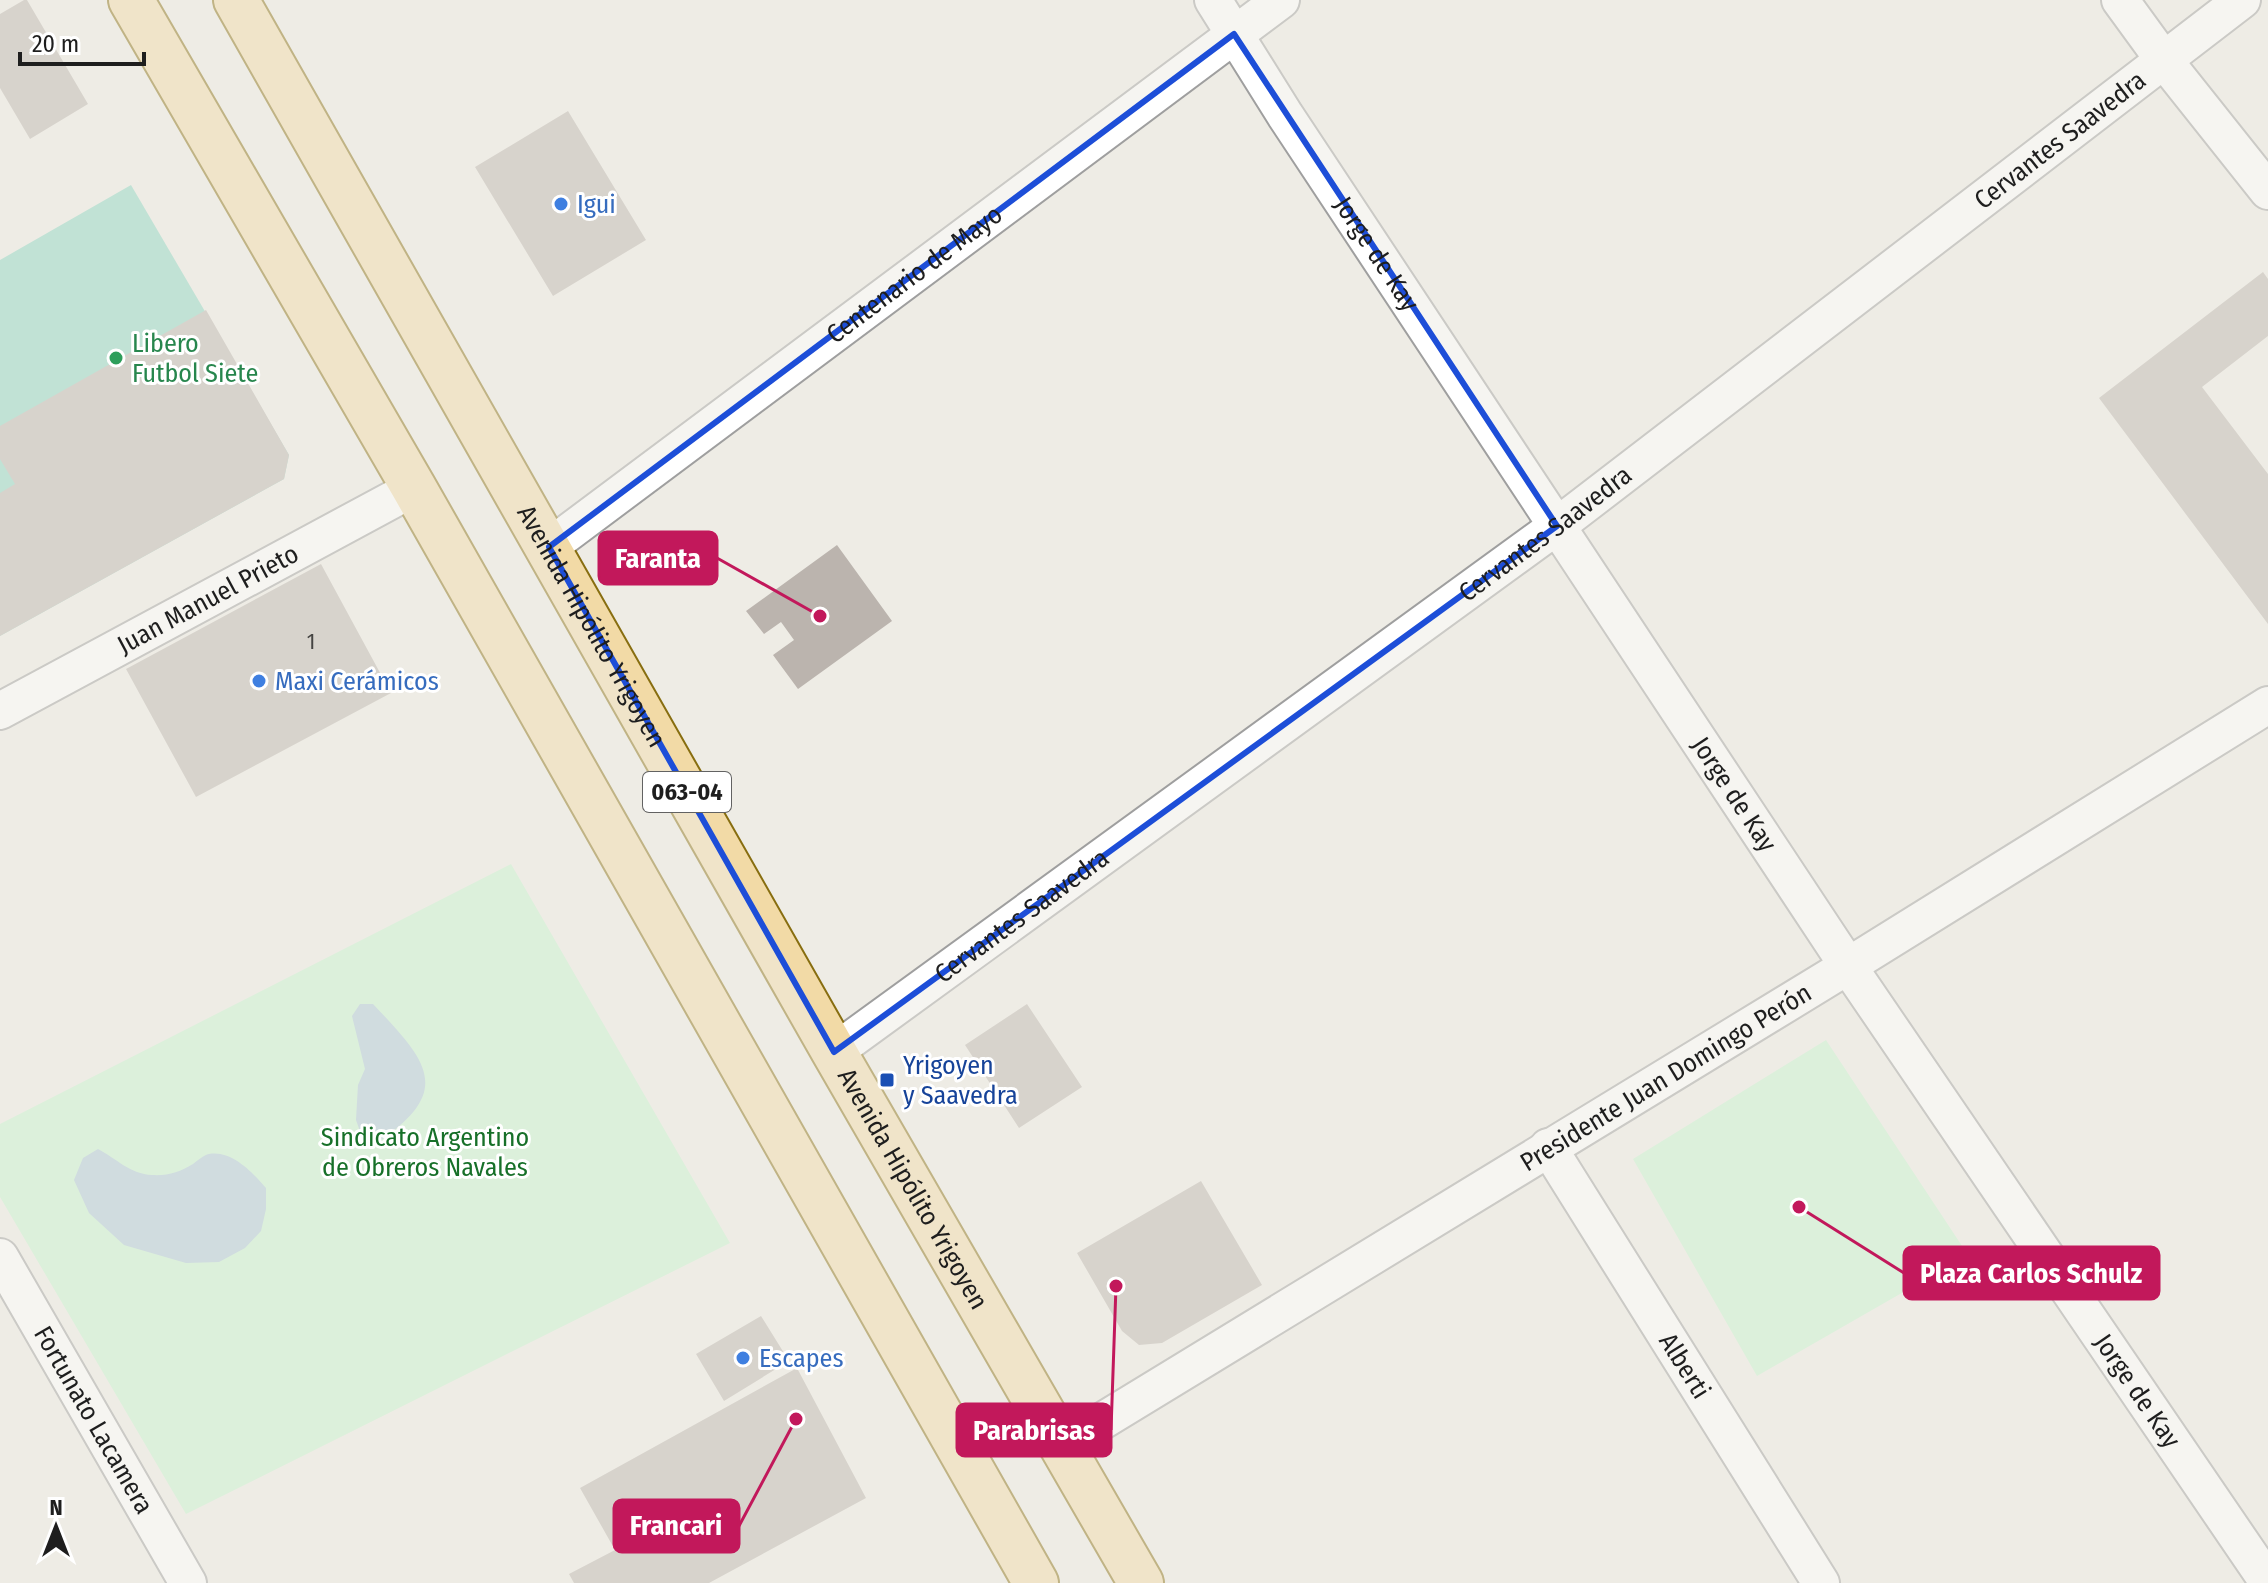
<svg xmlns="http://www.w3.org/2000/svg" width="2268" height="1583" font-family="'Fira Sans Condensed',sans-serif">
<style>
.park{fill:#c6f3cf}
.pitch{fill:#8bd4c1}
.water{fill:#aac7d7}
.building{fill:#bbb4ae}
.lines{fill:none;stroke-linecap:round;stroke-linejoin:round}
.street-casing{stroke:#9f9f9f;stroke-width:40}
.primary-casing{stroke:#886e10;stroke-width:48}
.street{stroke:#fff;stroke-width:36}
.primary{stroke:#f2daa6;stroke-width:44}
.marked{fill:none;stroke:#1d4ed8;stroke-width:6;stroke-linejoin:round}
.shop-dot{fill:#3f7fe0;stroke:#fff;stroke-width:3}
.leisure-dot{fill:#2e9e5b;stroke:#fff;stroke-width:3}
.transit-dot{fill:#1a4fb4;stroke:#fff;stroke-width:3}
.labels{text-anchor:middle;stroke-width:6;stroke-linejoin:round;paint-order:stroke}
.number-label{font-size:22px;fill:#454442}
.shield{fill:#fff;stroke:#626262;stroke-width:2}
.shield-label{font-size:24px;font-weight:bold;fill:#1e1e1e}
.street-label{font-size:26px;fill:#1e1e1e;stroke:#fff}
.shop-label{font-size:26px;fill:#366cbe;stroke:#fff;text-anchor:start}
.leisure-label{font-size:26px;fill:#27864d;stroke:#fff;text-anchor:start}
.transit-label{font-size:26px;fill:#164399;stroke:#fff;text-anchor:start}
.park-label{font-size:26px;fill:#177029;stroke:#fff}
.leader{fill:none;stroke:#c2185b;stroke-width:3}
.callout-dot{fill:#c2185b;stroke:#fff;stroke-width:3}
.callout{fill:#c2185b;stroke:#c2185b;stroke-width:3}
.callout-label{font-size:28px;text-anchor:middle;font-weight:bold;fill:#fff}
</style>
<rect width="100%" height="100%" fill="#eeece5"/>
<!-- park -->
<path class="park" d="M511,864l219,379 -544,271 -186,-317v-73z
M1826,1040l142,215 -211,121 -124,-217z"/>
<!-- pitch -->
<path class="pitch" d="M131,185l158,270 -5,24 -284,157v-376z"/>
<!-- water -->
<path class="water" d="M360,1004h13c54,57 83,87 2,140l-14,-10 -5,-14 2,-35 7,-16 -13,-53z
M98,1149c19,10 32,25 54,26 16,1 28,-3 41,-11 4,-3 11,-9 16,-10 23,-4 44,19 57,34v21l-5,22 -16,17 -26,14 -33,1 -62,-18 -35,-32 -15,-33 9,-22z"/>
<!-- building -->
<path class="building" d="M24,0h3l61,104 -58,35 -30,-51v-74z
M568,111l78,129 -93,56 -78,-129z
M2263,272l5,7v57l-66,51 66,87v150l-169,-226z
M206,310l83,145 -5,24 -284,157v-143l15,-9 -15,-25v-33z
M837,545l55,76 -94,68 -25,-34 21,-15 -13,-18 -17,12 -18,-23z
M321,564l70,129 -195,104 -70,-128z
M1027,1004l55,83 -63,41 -54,-83z
M1201,1181l61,104 -100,58 -23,2 -17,-14 -45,-78z
M761,1316l28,45 -65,40 -28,-47z
M797,1368l69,130 -157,85h-135l-5,-9 46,-24 -35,-62z"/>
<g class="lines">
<defs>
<g id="street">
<path id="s1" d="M1213,0l72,115 563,851 420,616"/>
<path d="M2120,0l43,59 105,132"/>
<path id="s2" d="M549,547l732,-547"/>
<path id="s3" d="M0,711l414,-223"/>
<path id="s4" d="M834,1052l723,-526 685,-526"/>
<path id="s5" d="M1548,1147l273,436"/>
<path id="s6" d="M0,1257l188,326"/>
<path id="s7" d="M1063,1445l785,-479 420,-261"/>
</g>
<g id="primary">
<path d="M131,0l283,488 622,1095"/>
<path id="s8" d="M236,0l598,1052 307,531"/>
</g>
</defs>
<!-- street casing -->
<use href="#street" class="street-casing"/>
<!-- primary casing -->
<use href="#primary" class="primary-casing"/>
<!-- street -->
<use href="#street" class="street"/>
<!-- primary -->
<use href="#primary" class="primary"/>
</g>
<!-- marked area -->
<path d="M0 0H2268V1583H0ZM1234,34l323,492 -723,526 -285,-505z" fill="#eeece5" fill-opacity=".55" fill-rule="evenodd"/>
<path class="marked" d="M1234,34l323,492 -723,526 -285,-505z"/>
<!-- markers -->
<g class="shop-dot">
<circle cx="561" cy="204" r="8"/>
<circle cx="259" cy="681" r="8"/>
<circle cx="743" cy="1358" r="8"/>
</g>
<circle class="leisure-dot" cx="116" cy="358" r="8"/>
<rect class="transit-dot" x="879" y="1072" width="16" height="16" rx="4"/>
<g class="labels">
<!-- number labels -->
<g class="number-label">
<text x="311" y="649">1</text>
</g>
<!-- shield labels -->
<rect class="shield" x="643" y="772" width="88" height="40" rx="6"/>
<g class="shield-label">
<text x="687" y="800">063-04</text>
</g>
<!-- street labels -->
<g class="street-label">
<text dy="9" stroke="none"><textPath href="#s4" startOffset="1528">Cervantes Saavedra</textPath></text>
<text dy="9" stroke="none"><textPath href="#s1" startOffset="302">Jorge de Kay</textPath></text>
<text dy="9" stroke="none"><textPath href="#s2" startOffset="456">Centenario de Mayo</textPath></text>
<text dy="9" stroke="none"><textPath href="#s4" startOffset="880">Cervantes Saavedra</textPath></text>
<text dy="9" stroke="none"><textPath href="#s3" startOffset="236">Juan Manuel Prieto</textPath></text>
<text dy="9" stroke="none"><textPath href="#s8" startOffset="720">Avenida Hipólito Yrigoyen</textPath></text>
<text dy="9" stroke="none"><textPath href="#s1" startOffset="950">Jorge de Kay</textPath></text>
<text dy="9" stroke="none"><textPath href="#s4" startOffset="232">Cervantes Saavedra</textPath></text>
<text dy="9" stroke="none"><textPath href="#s7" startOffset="706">Presidente Juan Domingo Perón</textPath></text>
<text dy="9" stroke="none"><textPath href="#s8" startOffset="1368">Avenida Hipólito Yrigoyen</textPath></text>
<text dy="9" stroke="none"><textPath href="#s5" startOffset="258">Alberti</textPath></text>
<text dy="9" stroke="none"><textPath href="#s1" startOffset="1670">Jorge de Kay</textPath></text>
<text dy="9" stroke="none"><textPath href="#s6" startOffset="188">Fortunato Lacamera</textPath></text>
</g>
<!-- shop labels -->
<g class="shop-label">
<text x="577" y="213">Igui</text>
<text x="275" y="690">Maxi Cerámicos</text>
<text x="759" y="1367">Escapes</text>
</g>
<!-- leisure labels -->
<g class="leisure-label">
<text x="132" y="352">Libero<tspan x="132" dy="30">Futbol Siete</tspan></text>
</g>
<!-- transit labels -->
<g class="transit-label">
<text x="903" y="1074">Yrigoyen<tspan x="903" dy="30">y Saavedra</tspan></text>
</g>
<!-- park labels -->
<g class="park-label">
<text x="425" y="1146">Sindicato Argentino<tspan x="425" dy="30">de Obreros Navales</tspan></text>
</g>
</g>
<!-- callouts -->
<path class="leader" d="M820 616L717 558M1799 1207L1904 1273M1116 1286L1111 1430M796 1419L739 1526"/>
<g class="callout-dot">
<circle cx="820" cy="616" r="8"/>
<circle cx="1799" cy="1207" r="8"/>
<circle cx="1116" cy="1286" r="8"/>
<circle cx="796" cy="1419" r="8"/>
</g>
<g class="callout">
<rect x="599" y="532" width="118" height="52" rx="8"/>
<rect x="1904" y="1247" width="255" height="52" rx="8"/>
<rect x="957" y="1404" width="154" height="52" rx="8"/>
<rect x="614" y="1500" width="125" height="52" rx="8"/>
</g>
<g class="callout-label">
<text x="658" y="568">Faranta</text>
<text x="2031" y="1283">Plaza Carlos Schulz</text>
<text x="1034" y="1440">Parabrisas</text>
<text x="676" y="1535">Francari</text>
</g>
<!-- north arrow -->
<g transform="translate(56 1527)" stroke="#ffffff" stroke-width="6" paint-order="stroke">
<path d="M0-6L14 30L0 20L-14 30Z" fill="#1e1e1e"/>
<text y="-12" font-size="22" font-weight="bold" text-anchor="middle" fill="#1e1e1e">N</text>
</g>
<!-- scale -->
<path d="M20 52v12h124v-12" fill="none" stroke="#1e1e1e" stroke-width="4"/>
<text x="32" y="52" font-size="24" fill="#1e1e1e" stroke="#ffffff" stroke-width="6" paint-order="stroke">20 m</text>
</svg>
